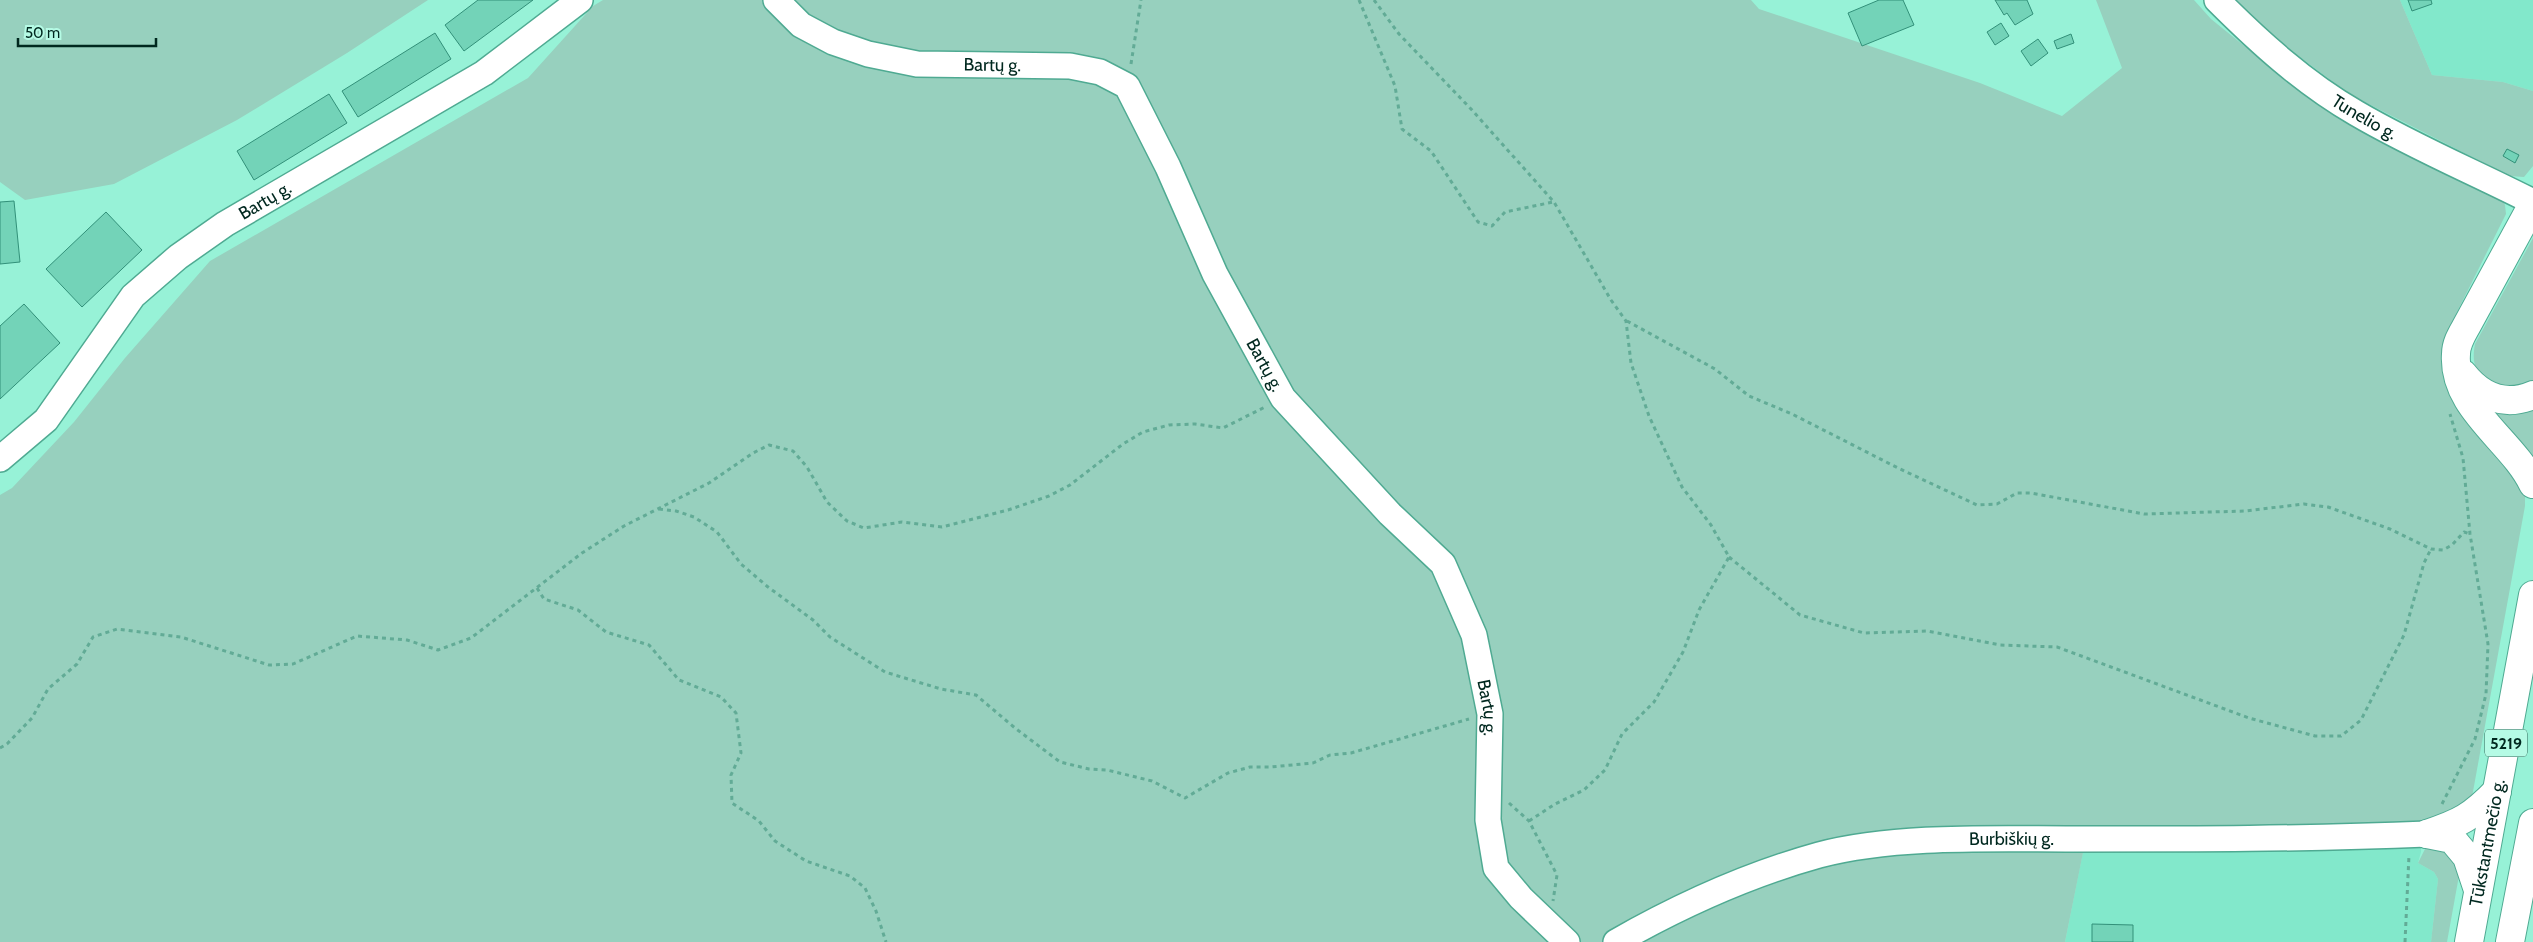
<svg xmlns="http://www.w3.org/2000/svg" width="2533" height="942" font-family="Cabin,sans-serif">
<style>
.built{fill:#82e8cb}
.green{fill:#97d0be}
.building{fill:#73d3b8;stroke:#329079}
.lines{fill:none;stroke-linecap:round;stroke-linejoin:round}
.minor-casing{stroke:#4faa92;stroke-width:28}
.highway-casing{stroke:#4faa92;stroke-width:30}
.path{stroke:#62ab96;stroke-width:3;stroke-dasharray:4 4;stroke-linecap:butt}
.minor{stroke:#fff;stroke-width:25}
.highway{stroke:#fff;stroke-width:28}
.labels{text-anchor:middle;stroke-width:4;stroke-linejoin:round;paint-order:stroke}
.shield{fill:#b5fbe5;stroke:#36675a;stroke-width:1}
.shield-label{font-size:16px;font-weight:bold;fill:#00281f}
.street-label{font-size:18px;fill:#00281f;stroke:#b5fbe5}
</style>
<rect width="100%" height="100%" fill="#97f2d7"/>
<!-- built -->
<path class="built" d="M2400,0h133v91l-30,-9 -71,-7z
M2422,821l-1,31 -3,11 16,9 4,7 -7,63h-366l23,-115z"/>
<!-- green -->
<path class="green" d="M0,0h428l-81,53 -110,67 -123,64 -89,16 -25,-18z
M603,0h1148l8,9 221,74 82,33 60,-48 -26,-68h98l17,19 73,59 217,120 4,7 1,9 -61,122c-2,14 -4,28 -1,42 8,33 55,79 77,106l4,9v13l-53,291 -30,23 -39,3 -315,5 -23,114h-2065v-447l12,-7 62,-66 51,-64 85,-97 318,-183 65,-72z
M2229,0h171l32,75 71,7 30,9v75l-9,11 -15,-1 -160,-82 -100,-75z
M2533,238v150l-34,3c-19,-15 -29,-21 -24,-47z
M2472,395l61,13v59z
M2438,841l22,29 -13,72h-16l7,-63 -4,-7 -16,-9 9,-18z"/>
<!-- building -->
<path class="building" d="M478,0h55l-69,51 -19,-26z
M1879,0h24l11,25 -52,21 -14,-33z
M1995,0h32l6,14 -18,11 -8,-12 -3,2z
M2408,0h23l1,4 -20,7z
M2001,23l8,13 -14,9 -8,-13z
M435,33l16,26 -93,58 -16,-26z
M2071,34l3,9 -17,6 -3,-8z
M2038,39l10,14 -17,13 -10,-15z
M329,94l18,29 -93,57 -17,-29z
M2507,149l12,6 -4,8 -12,-7z
M14,201l6,61 -20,2v-62z
M106,212l36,38 -60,57 -36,-38z
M24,304l36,39 -60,56v-73z
M2092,924l41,1v17h-41z"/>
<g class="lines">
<defs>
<g id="minor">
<path id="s1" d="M776,0l25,25 32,17 35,12 49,10 153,2 30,6 27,14 41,81 47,107 68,124 107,116 53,50 31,71 16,79 -2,106 8,48 25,30 46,44"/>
<path id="s2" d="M2217,0c42,42 87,83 139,113 56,33 118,59 177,89"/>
<path id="s3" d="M0,459l46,-39 87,-124 45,-39 47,-33 259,-151 96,-73"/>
<path id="s4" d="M1616,942c65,-37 131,-67 203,-87 76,-20 174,-16 253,-16 118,0 237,0 355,-5"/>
</g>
<g id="highway">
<path d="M2533,204l-66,121c-5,9 -11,18 -11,29 -4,54 56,86 77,130"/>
<path d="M2463,374c18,23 42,33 70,21"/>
<path d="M2427,834l25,5 15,18 11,33"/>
<path d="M2427,834c33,-11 45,-17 70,-43"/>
<path id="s5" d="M2469,942l64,-347"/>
<path d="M2510,942l23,-119"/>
</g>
</defs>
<!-- minor casing -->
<use href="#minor" class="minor-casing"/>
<!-- highway casing -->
<use href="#highway" class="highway-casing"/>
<!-- path -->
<path class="path" d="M1359,0l36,86 7,43 29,22 47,71 14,4 13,-14 48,-10
M1374,0l25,34 72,75 83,93 57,98 15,21 5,42 18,53 33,71 29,38 18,32 -30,53 -16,42 -29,50 -32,32 -17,36 -21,20 -29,14 -26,17
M1131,64l10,-64
M1627,321l88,48 34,27 43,18 106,54 79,37 20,-1 20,-11h14l113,21 101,-3 59,-7 24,3 62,22 41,20 12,1 9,-5 12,-13 6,2
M659,509l17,2 18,6 23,15 24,32 27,23 45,33 17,17 55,35 56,17 35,6 39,33 45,34 29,7 18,1 45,11 33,17 43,-25 22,-6h21l42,-4 17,-8 21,-2 118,-34
M1729,557l71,58 64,18 63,-2 73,14 57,2 192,71 66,18h26l20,-16 43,-85 20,-72 7,-14
M537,588l7,11 34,11 28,22 43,13 30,35 42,17 15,16 5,40 -10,22 1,28 27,18 16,20 31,20 44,15 15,12 11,23 10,31
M0,748l7,-4 25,-26 16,-29 29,-25 16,-27 24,-8 64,8 88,28 24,-1 64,-28 50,4 31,10 33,-12 111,-85 42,-27 85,-43 44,-30 16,-8 24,6 14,16 20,35 20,19 17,7 38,-6 40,5 66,-17 41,-14 21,-11 53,-41 20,-12 26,-7 26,-1 28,4 42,-21
M1509,803l20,18 28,54 -4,26
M2442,804l33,-65 11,-45 2,-50 -18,-110 -7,-76 -13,-44
M2405,942l4,-87"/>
<!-- minor -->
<use href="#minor" class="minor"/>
<!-- highway -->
<use href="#highway" class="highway"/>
</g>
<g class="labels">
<!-- shield labels -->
<rect class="shield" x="2485" y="729.5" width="42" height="27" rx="4"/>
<g class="shield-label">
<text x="2506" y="749">5219</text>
</g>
<!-- street labels -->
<g class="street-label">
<text dy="6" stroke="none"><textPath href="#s1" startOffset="234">Bartų g.</textPath></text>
<text dy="6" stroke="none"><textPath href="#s2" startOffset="189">Tunelio g.</textPath></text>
<text dy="6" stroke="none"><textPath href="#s3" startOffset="375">Bartų g.</textPath></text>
<text dy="6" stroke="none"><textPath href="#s1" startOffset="684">Bartų g.</textPath></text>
<text dy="6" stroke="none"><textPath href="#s1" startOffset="1104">Bartų g.</textPath></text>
<text dy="6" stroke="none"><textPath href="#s4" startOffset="415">Burbiškių g.</textPath></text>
<text dy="6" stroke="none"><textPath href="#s5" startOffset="101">Tūkstantmečio g.</textPath></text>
</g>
</g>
<!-- scale -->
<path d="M18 38v8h138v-8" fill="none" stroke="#00281f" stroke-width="2.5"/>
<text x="25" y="38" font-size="15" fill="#00281f" stroke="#b5fbe5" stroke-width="4" paint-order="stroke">50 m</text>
</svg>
